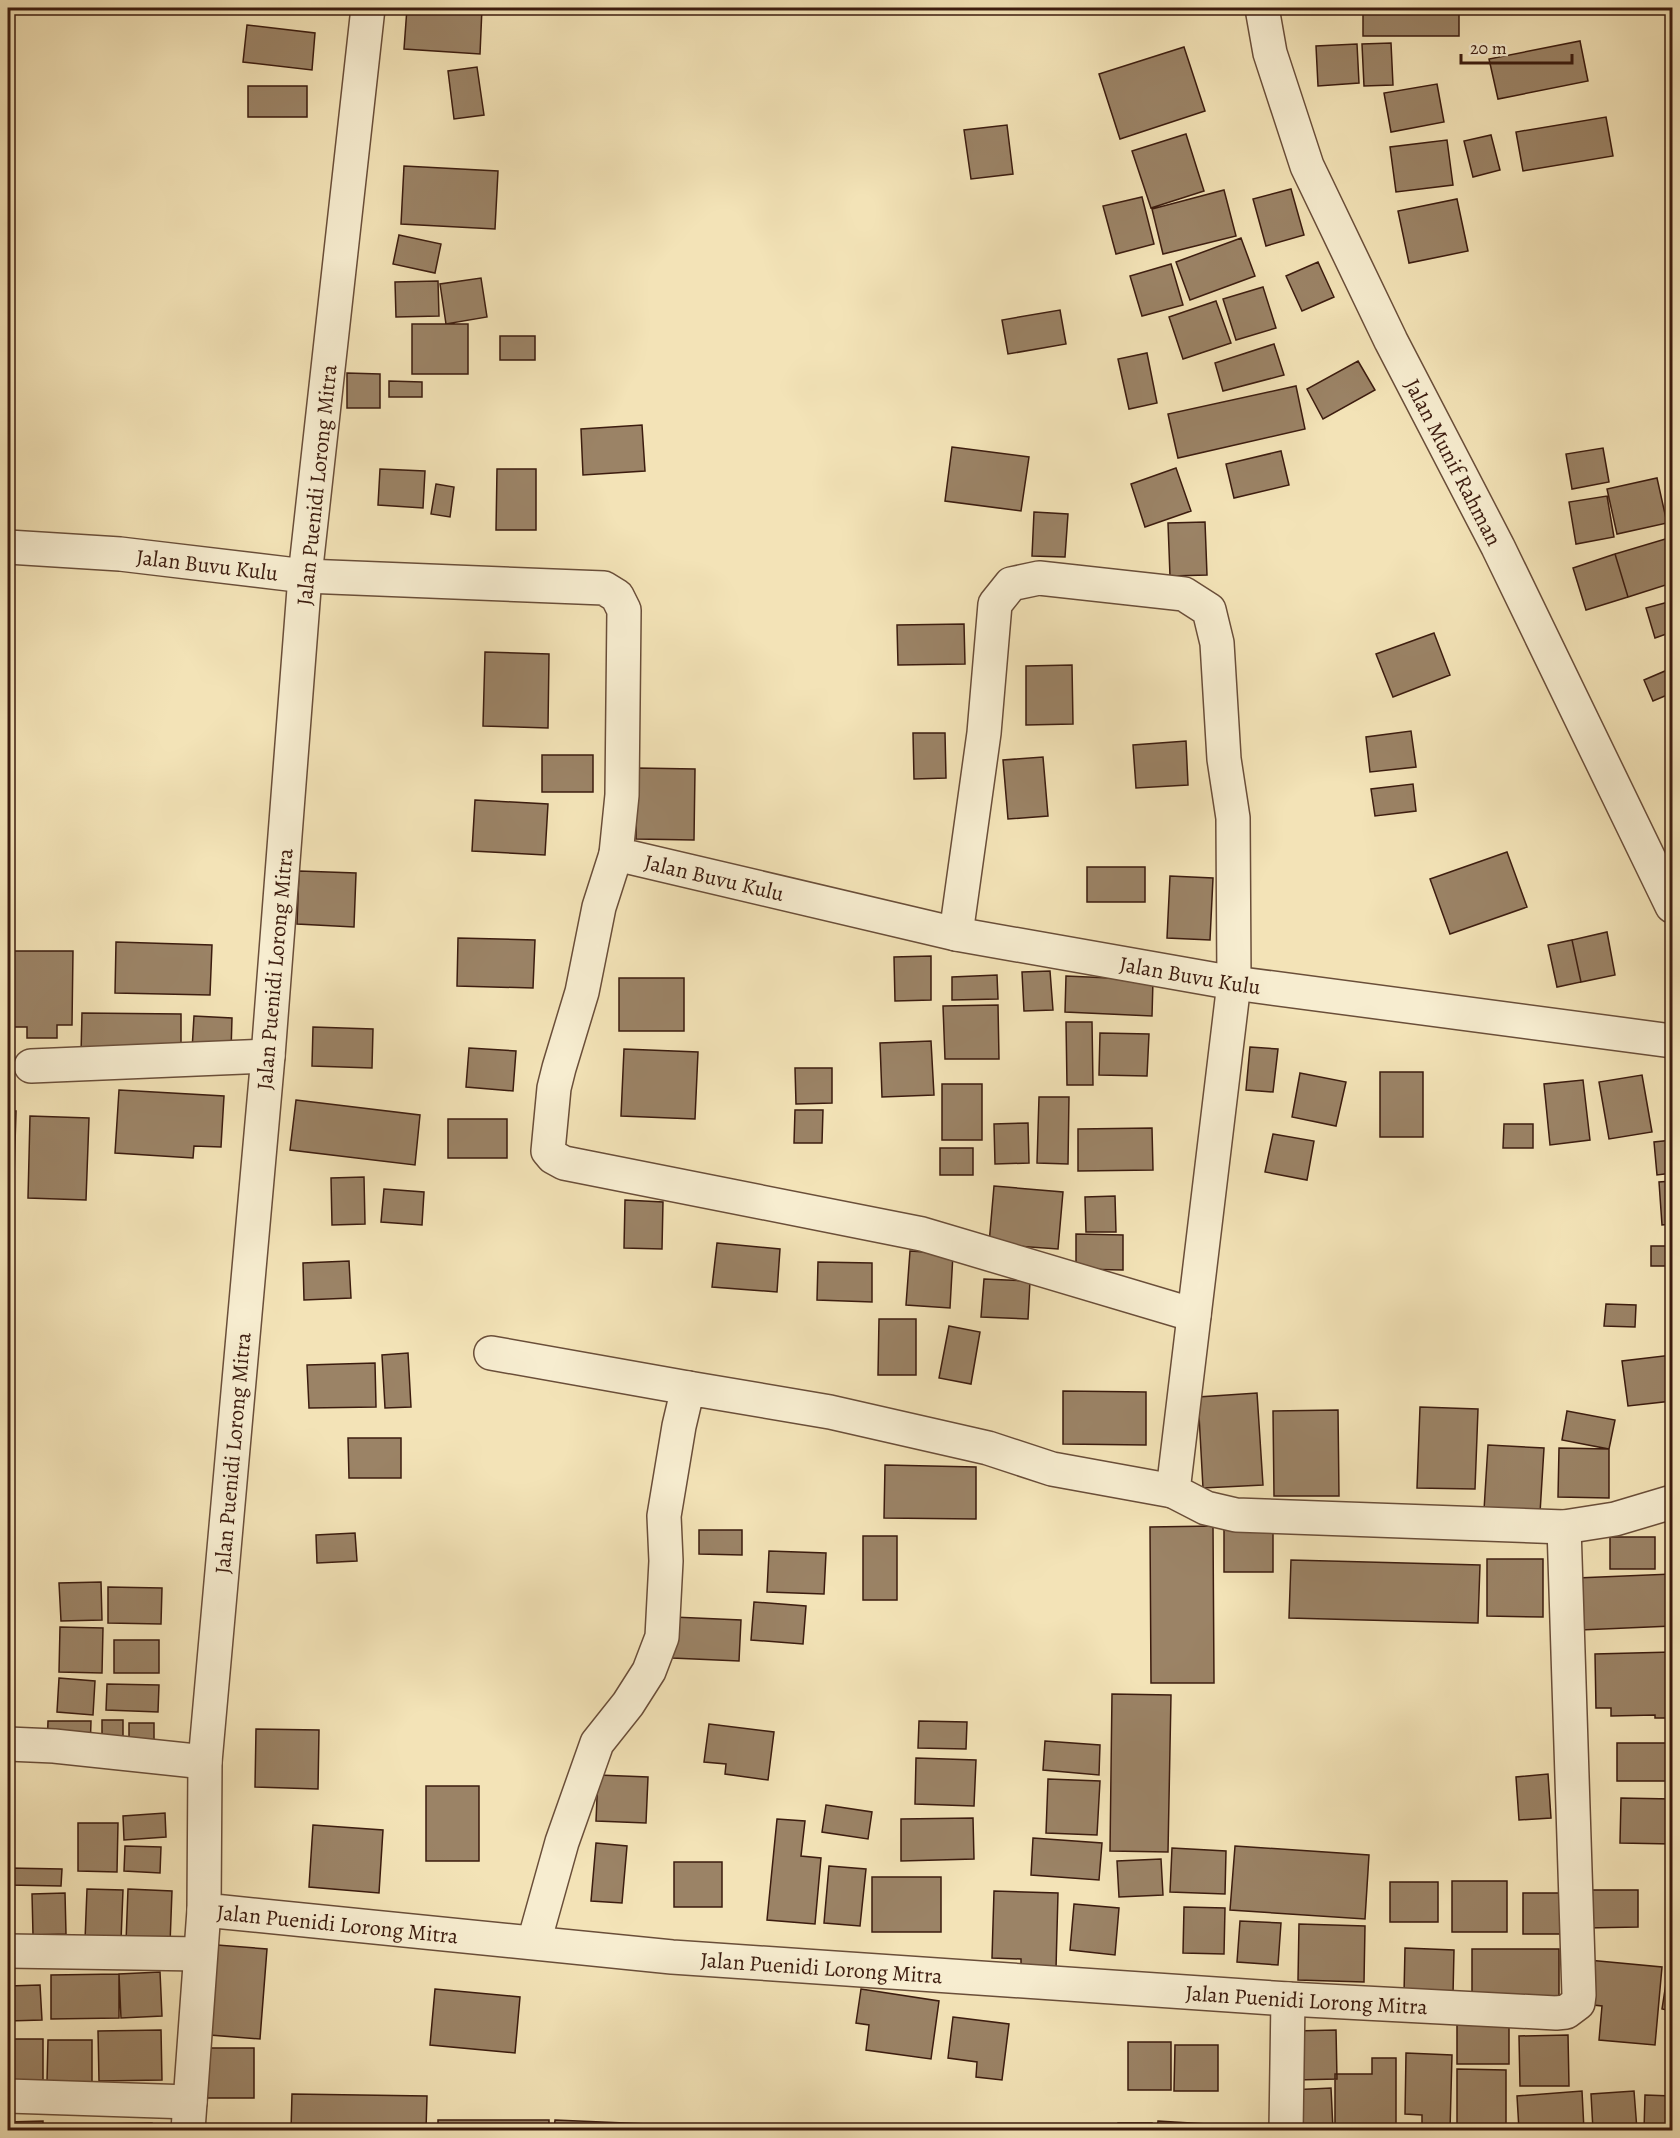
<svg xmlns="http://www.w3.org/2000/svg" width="1680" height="2138" font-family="Alegreya,serif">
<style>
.building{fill:#9b8366;stroke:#3c1c0f;stroke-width:1.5}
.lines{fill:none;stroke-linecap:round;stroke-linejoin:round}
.minor-casing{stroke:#6a4e39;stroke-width:36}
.minor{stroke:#f7edd0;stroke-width:33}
.labels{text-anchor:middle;stroke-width:5;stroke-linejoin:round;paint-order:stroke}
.street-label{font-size:22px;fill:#3c1c0f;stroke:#f7edd0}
</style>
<rect width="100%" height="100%" fill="#f3e3b7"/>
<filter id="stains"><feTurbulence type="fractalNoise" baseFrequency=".00333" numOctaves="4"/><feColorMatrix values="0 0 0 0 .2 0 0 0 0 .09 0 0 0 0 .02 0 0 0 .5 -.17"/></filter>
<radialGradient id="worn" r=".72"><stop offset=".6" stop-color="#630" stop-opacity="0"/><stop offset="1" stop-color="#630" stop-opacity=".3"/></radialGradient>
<!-- building -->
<path class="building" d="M407,8h75l-2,46 -76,-5z
M1363,8h96v28h-96z
M247,25l68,8 -3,37 -69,-8z
M1580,41l8,40 -90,18 -9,-40z
M1391,43l2,42 -29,1 -2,-42z
M1357,44l2,39 -41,3 -2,-40z
M1184,47l21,64 -85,28 -21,-65z
M477,67l7,48 -30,4 -6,-48z
M1437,84l7,38 -53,10 -7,-39z
M248,86h59v31h-59z
M1606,117l7,39 -90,15 -7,-39z
M1007,125l6,49 -42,5 -7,-49z
M1186,134l18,57 -53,17 -19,-57z
M1491,135l9,35 -27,7 -9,-36z
M1447,140l6,45 -57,7 -6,-45z
M404,166l94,5 -3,58 -94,-5z
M1291,189l13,46 -38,11 -13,-47z
M1224,190l12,46 -73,18 -11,-45z
M1142,197l12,47 -38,10 -13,-48z
M1457,199l11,52 -59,12 -11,-52z
M399,235l42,9 -6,29 -42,-9z
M1241,238l14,38 -65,24 -14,-38z
M1318,262l16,35 -32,14 -16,-35z
M1171,264l12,41 -41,11 -12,-40z
M481,278l6,39 -41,7 -6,-40z
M438,281l1,35 -43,1 -1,-35z
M1263,287l13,41 -40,12 -13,-41z
M1216,301l15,42 -48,16 -14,-42z
M1060,310l6,34 -58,10 -6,-34z
M412,324h56v50h-56z
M500,336h35v24h-35z
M1274,344l10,31 -61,16 -8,-28z
M1147,353l10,50 -28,6 -11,-50z
M1358,361l17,29 -52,29 -16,-30z
M347,373l33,1v34h-33z
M389,381l33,1v15h-33z
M1296,386l9,43 -127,29 -10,-44z
M642,425l3,46 -62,4 -2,-46z
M952,447l77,10 -8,54 -76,-10z
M1603,448l6,34 -37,7 -6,-35z
M1281,451l8,34 -55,13 -8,-34z
M1176,468l15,43 -46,16 -14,-43z
M380,469l45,2 -2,37 -45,-3z
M497,469h39v61h-40z
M1657,478l10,45 -50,11 -10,-45z
M436,484l18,3 -4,30 -19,-3z
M1607,496l7,41 -38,7 -7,-42z
M1034,512l34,2 -3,43 -33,-1z
M1205,522l2,53 -37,1 -2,-53z
M1672,537v46l-44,14 -13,-43z
M1615,554l13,43 -42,13 -13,-42z
M1672,601v31l-17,6 -9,-30z
M964,624l1,40 -67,1 -1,-40z
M1434,633l16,42 -57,22 -17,-43z
M485,652l64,2 -1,74 -65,-2z
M1072,665l1,59 -47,1v-59z
M1672,668v25l-19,8 -9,-21z
M1411,731l5,36 -46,5 -4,-35z
M913,733h32l1,45 -32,1z
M1186,741l2,44 -52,3 -3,-43z
M542,755h51v37h-51z
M1043,757l5,59 -40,3 -5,-59z
M637,768l58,1 -1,71 -58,-1z
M1413,784l3,27 -41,5 -4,-27z
M475,800l73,4 -3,51 -73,-4z
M1507,852l20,55 -77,27 -20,-55z
M1087,867h58v35h-58z
M299,871l57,2 -2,54 -57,-3z
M1170,876l43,2 -3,62 -43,-2z
M1607,932l8,43 -34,7 -9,-42z
M458,938l77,2 -2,48 -76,-2z
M1572,940l9,42 -24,5 -9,-42z
M116,942l96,3 -2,50 -95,-2z
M14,951h59l-1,74h-15v13h-30v-11h-14z
M931,956v44l-36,1 -1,-44z
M1050,971l3,39 -29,1 -2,-39z
M997,975l1,24 -46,1v-23z
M1066,976l87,4 -1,36 -87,-4z
M619,978h65v53h-65z
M998,1005l1,54h-54l-2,-53z
M82,1013l99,1v41l-100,-1z
M194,1016l38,2 -1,34 -39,-2z
M1066,1022h26l1,63h-26z
M313,1027l60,2 -1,39 -60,-2z
M1100,1033l49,1 -2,42 -48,-1z
M931,1041l3,54 -52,2 -2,-54z
M1250,1047l28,2 -5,43 -27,-2z
M469,1048l47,3 -3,40 -47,-4z
M624,1049l74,3 -3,67 -74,-3z
M795,1068h37v35l-36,1z
M1380,1072h43v65h-43z
M1300,1073l46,9 -10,44 -44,-9z
M1642,1075l10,57 -43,7 -10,-57z
M1583,1080l7,60 -40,5 -6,-61z
M942,1084h40v56h-40z
M119,1090l105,6 -3,51 -27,-1 -1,12 -78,-5z
M1039,1097h30l-1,67 -31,-1z
M296,1100l124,15 -5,50 -125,-15z
M795,1110h28l-1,33h-28z
M8,1111h8l-3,98h-5z
M30,1116l59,2 -3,82 -58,-2z
M448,1119h59v39h-59z
M1028,1123l1,40 -34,1 -1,-40z
M1504,1124h29v24h-30z
M1152,1128l1,42 -75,1v-42z
M1273,1134l41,7 -7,39 -42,-8z
M1672,1140v33l-15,2 -3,-33z
M940,1148h33v27h-33z
M364,1177l1,47 -33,1 -1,-47z
M1672,1181v43l-10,1 -3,-43z
M994,1186l69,6 -5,57 -69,-5z
M384,1189l40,3 -2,33 -41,-3z
M1115,1196l1,36h-30l-1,-35z
M625,1200l38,2 -1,47 -38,-1z
M1076,1234l47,1v35l-47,-1z
M717,1243l63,6 -3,43 -65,-5z
M1651,1246h21v20h-21z
M910,1251l43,3 -3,54 -44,-3z
M349,1261l2,37 -47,2 -1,-37z
M818,1262l54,1v39l-55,-2z
M984,1279l46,2 -2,38 -47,-2z
M1606,1304l30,1 -1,22 -31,-1z
M879,1319h37v56h-38z
M949,1326l31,6 -9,52 -32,-6z
M408,1353l3,54 -26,1 -3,-53z
M1672,1355v46l-44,5 -6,-45z
M375,1363l1,44 -67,1 -2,-43z
M1063,1391l83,1v53l-83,-1z
M1257,1393l6,92 -60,3 -5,-91z
M1420,1407l58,2 -3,80 -58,-1z
M1338,1410l1,86h-65l-1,-85z
M1567,1411l48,9 -6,29 -47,-9z
M348,1438h53v40h-52z
M1488,1445l56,3 -4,65 -56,-3z
M1559,1448l50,1v49l-51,-1z
M885,1465l91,2v52l-92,-1z
M1213,1526l1,157h-63l-1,-156z
M1224,1526h49v46h-49z
M699,1530h43v25l-43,-1z
M355,1533l2,28 -40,2 -1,-28z
M863,1536h34v64h-34z
M1610,1537h45v32h-45z
M769,1551l57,2 -2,41 -57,-2z
M1487,1559h56v58l-56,-1z
M1291,1560l189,5 -2,58 -189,-5z
M1672,1574v52l-92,4 -3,-52z
M101,1582l1,38 -41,1 -2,-38z
M108,1587l54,1 -1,36 -53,-1z
M754,1602l52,4 -3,38 -52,-4z
M673,1617l68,3 -2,41 -67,-3z
M60,1627l43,1 -1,45 -43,-1z
M114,1640h45v33h-45z
M1672,1652v66h-17v-3l-44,1v-8h-15l-1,-54z
M59,1678l36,3 -2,34 -36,-3z
M107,1684l52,1 -1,27 -52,-2z
M1112,1694l59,1 -3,157 -58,-1z
M102,1720h21v34h-21z
M48,1721h43l-1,31 -43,-1z
M919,1721l48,1 -1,27 -48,-1z
M129,1723h25v35h-25z
M709,1724l65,8 -6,48 -43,-6 1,-10 -22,-2z
M256,1729l63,1 -1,59 -63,-2z
M1045,1741l55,4 -1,30 -56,-5z
M1617,1743h55v38h-55z
M916,1758l60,2 -2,46 -59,-2z
M1548,1774l3,44 -32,2 -3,-43z
M598,1775l50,2 -2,46 -50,-2z
M1048,1779l52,2 -3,54 -51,-2z
M426,1786h53v75h-53z
M1621,1798l51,1v45l-52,-1z
M826,1805l46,7 -4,27 -46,-7z
M165,1813l1,24 -42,3 -1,-24z
M973,1818l1,41 -73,2v-42z
M777,1819l28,2 -4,35 20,2 -6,66 -48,-4z
M78,1823h40l-1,49 -39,-1z
M313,1825l70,5 -4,63 -70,-6z
M1033,1838l69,5 -3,37 -68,-5z
M596,1843l31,3 -5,57 -31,-2z
M125,1846l36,1 -1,26 -36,-2z
M1235,1846l134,9 -4,64 -135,-9z
M1172,1848l54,3 -1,43 -55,-2z
M1161,1859l2,36 -44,2 -2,-36z
M674,1862h48v45h-48z
M829,1866l37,3 -6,57 -36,-3z
M8,1868l54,1 -1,17 -53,-1z
M872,1877h69v55h-69z
M1452,1881h55v51h-55z
M1390,1882h48v40h-48z
M87,1889l36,1 -2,51 -36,-1z
M128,1889l44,2 -2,53 -44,-2z
M1586,1890h52v37l-52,1z
M994,1891l64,2 -2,76 -35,-2v-8l-29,-1z
M65,1893l1,41 -33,1 -1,-41z
M1523,1893h39v41h-39z
M1074,1904l45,4 -4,47 -45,-5z
M1184,1907l41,1 -1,46 -41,-1z
M1240,1921l41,2 -3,42 -41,-3z
M1299,1924l66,2 -1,56 -66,-2z
M217,1945l50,4 -7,90 -50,-4z
M1405,1948l49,2 -1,45 -49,-1z
M1472,1949h87v47h-87z
M1588,1960l74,7 -7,78 -56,-5 3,-34 -18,-2z
M160,1972l2,44 -41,2 -2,-44z
M119,1974v44l-68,1v-44z
M1667,1977l5,1v33l-10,-2z
M40,1985l2,35 -34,1v-35z
M435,1989l85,8 -5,56 -85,-8z
M861,1989l78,12 -8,58 -65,-9 3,-25 -13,-2z
M1457,2016h52v48h-52z
M953,2017l56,7 -7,56 -26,-3 1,-15 -29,-4z
M161,2030l1,50 -63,1 -1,-50z
M1336,2030l1,49 -42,1 -1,-49z
M1568,2035l1,51h-49l-1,-50z
M8,2039h35v43l-35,-1z
M48,2040h44v42h-45z
M1128,2042h43v48h-43z
M1175,2045h43v46h-44z
M204,2048h50v50h-50z
M1406,2053l46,2 -2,75h-28v-15l-17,-1z
M1372,2058h24v72h-61v-56h37z
M1457,2069l49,1v60h-49z
M1331,2088l2,42h-41l-2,-40z
M1582,2091l2,39h-65l-2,-34z
M1634,2091l3,39h-44l-2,-36z
M292,2094l135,2 -1,34h-135z
M1645,2095l27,1v34h-28z
M438,2120h111v10h-111z
M555,2120l93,4v6h-94z
M43,2121v9h-35v-8z
M1158,2121l49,3v6h-50z
M152,2123v7h-48v-6z
M1118,2123h34v7h-34z
M53,2128h43v2h-43z"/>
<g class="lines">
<defs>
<g id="minor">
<path id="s1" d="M368,8l-63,568 -37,480 -63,706 -1,148 468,47 616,42 268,14 10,-1 12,-9 1,-8 -15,-468"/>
<path id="s2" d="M1262,8l8,45 37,113 84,175 107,206 174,359"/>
<path id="s3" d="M8,547l112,7 185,22 299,12 13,8 7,14 -2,185 -6,59 340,80 278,49 438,58"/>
<path d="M616,854l-17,53 -17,85 -23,76 -5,20 -6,63 5,6 11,6 358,71 272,81"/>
<path d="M956,934l28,-201 11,-129 16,-20 28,-6 145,16 25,16 8,33 7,116 9,59 1,165 -61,508 33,17 30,7 328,12 51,-8 57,-17"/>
<path d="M31,1066l237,-10"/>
<path d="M491,1353l197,35"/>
<path d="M8,1744l46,2 151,16"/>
<path d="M534,1942l28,-100 35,-99 31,-39 21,-33 13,-34 4,-76 -2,-45 15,-90 9,-38 142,24 158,36 64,21 121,22"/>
<path d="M8,1951l192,3"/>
<path d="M8,2096l182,6"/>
<path d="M188,2130l16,-220"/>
<path d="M1286,2130l2,-131"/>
</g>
</defs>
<!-- minor casing -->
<use href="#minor" class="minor-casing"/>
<!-- minor -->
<use href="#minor" class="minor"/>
</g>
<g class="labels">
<!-- street labels -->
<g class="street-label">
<text dy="8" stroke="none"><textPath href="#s2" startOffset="495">Jalan Munif Rahman</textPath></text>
<text transform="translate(316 485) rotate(-84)" y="8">Jalan Puenidi Lorong Mitra</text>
<text dy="8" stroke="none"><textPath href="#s3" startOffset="200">Jalan Buvu Kulu</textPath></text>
<text dy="8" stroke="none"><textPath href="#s3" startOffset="974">Jalan Buvu Kulu</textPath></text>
<text transform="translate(274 969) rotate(-85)" y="8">Jalan Puenidi Lorong Mitra</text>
<text dy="8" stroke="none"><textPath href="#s3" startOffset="1460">Jalan Buvu Kulu</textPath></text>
<text transform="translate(232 1453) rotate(-85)" y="8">Jalan Puenidi Lorong Mitra</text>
<text dy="8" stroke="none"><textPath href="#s1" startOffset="2044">Jalan Puenidi Lorong Mitra</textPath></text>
<text dy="8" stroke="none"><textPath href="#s1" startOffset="2530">Jalan Puenidi Lorong Mitra</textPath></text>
<text dy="8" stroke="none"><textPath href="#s1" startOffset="3016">Jalan Puenidi Lorong Mitra</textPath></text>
</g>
</g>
<!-- margin -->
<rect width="1680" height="2138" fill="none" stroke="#f3e3b7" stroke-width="30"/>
<rect x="9" y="9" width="1662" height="2120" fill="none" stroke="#3c1c0f" stroke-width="3"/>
<rect x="15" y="15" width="1650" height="2108" fill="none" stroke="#3c1c0f" stroke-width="1.5"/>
<!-- scale -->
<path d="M1461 54v9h111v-9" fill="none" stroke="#3c1c0f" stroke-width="3"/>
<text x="1470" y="54" font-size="18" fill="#3c1c0f" stroke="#f7edd0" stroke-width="4.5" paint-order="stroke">20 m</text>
<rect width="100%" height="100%" filter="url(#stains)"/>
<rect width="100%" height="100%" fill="url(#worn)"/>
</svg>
